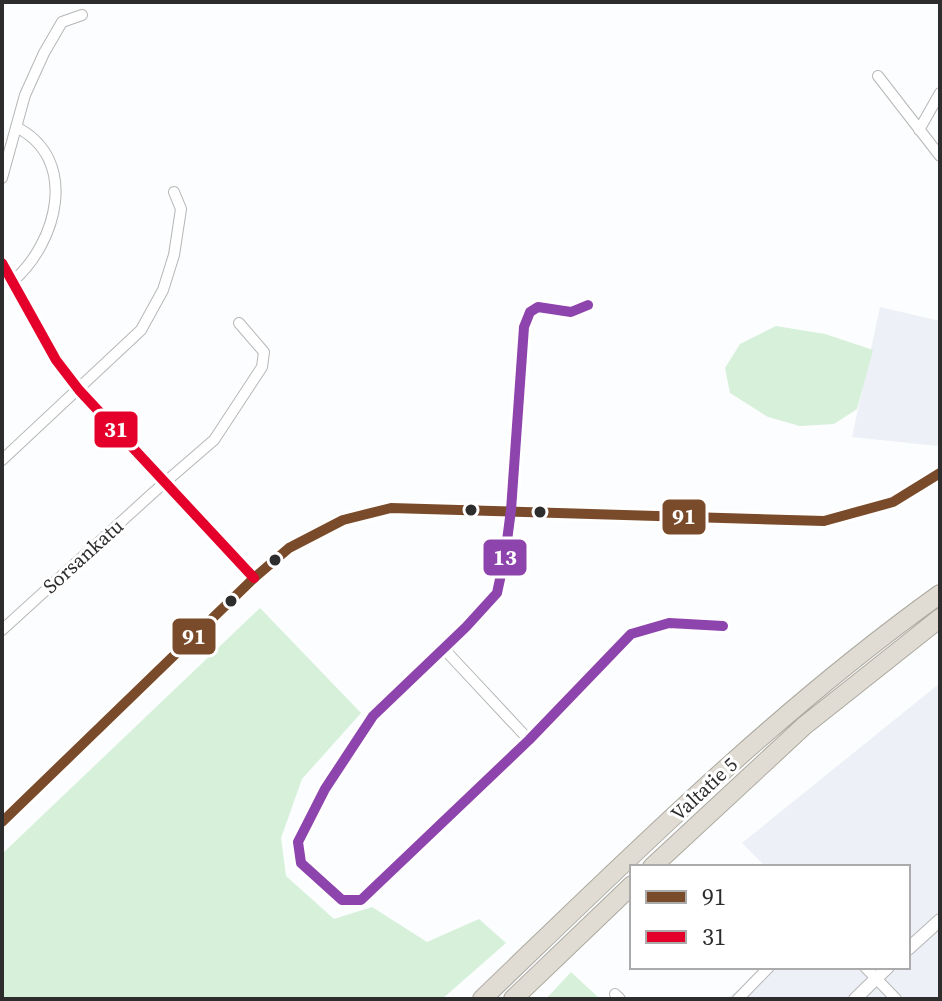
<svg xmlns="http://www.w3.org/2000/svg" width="942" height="1001" font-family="'Source Serif 4',serif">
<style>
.built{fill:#edf0f6}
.green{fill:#d6f0da}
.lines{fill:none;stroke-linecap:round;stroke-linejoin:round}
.minor-casing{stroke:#b5b6b6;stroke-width:12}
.tertiary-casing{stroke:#b5b6b6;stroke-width:14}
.trunk-casing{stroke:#aca99f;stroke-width:20}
.minor{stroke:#fff;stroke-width:10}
.tertiary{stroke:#fff;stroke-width:12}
.trunk{stroke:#e0dcd4;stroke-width:18}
.bus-1-casing{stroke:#fff;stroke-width:16}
.bus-2-casing{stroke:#fff;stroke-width:16}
.bus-3-casing{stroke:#fff;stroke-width:16}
.bus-1{stroke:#7a4b2a;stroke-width:10}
.bus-2{stroke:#e4002b;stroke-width:10}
.bus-3{stroke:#8e44ad;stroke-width:10}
.bus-dot{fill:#2d2d2e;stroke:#fff;stroke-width:3}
.labels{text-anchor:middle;stroke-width:6;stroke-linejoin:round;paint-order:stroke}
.street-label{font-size:20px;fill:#2d2d2e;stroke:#fff}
.line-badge{stroke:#fff;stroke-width:3}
.badge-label{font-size:22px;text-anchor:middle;font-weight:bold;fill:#fff}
</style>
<rect width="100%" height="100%" fill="#fcfdfe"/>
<!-- built -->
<path class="built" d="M880,307l60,14v123l-3,2 -85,-9z
M940,683v316h-214l41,-32h141v-100h-142l-24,-24z"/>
<!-- green -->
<path class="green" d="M776,326l49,8 48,16 -16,59 -23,15 -34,2 -32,-9 -38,-24 -5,-25 15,-24z
M260,608l101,105 -59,66 -21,59 5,38 48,43 38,-12 55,35 52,-23 27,24 -64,56h-440v-145z
M571,972l29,27h-54z"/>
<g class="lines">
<defs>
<path id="minor" d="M878,76l62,80
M919,130l21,-37
M2,178l23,-83 19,-42 18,-31 20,-7
M2,263l54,97 23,30 175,188
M13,281c44,-38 67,-122 3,-154
M588,305l-17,7 -33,-5 -8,5 -6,15 -13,183 -6,46 -8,37 -31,34 -93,89 -48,73 -27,53 3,21 41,37h19l168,-160 102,-106 38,-11 54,3
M2,460l139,-130 22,-40 11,-35 7,-46 -7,-17
M2,630l153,-139 59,-51 48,-73 2,-15 -25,-29
M444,649l85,91
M865,967l31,32
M615,994l5,5
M738,999l31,-32"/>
<path id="tertiary" d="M2,822l252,-244 35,-30 54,-28 48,-12 433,13 69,-19 47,-29
M908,949l32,-29
M855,999l33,-32"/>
<path id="trunk" d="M652,867l152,-141 136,-108
M482,999c147,-141 292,-286 458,-405
M513,999l119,-114"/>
</defs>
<!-- minor casing -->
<use href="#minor" class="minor-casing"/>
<!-- tertiary casing -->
<use href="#tertiary" class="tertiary-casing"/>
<!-- trunk casing -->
<use href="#trunk" class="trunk-casing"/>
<!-- minor -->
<use href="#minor" class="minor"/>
<!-- tertiary -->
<use href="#tertiary" class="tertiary"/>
<!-- trunk -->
<use href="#trunk" class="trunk"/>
<defs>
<path id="bus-1" d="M2,822l252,-244 35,-30 54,-28 48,-12 433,13 69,-19 47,-29"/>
<path id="bus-2" d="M2,263l54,97 23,30 175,188"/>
<path id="bus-3" d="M588,305l-17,7 -33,-5 -8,5 -6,15 -13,183 -6,46 -8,37 -31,34 -93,89 -48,73 -27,53 3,21 41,37h19l168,-160 102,-106 38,-11 54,3"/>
</defs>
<!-- bus-1 casing -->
<use href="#bus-1" class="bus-1-casing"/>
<!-- bus-2 casing -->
<use href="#bus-2" class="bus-2-casing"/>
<!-- bus-3 casing -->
<use href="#bus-3" class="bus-3-casing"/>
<!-- bus-1 -->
<use href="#bus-1" class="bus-1"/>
<!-- bus-2 -->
<use href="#bus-2" class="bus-2"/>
<!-- bus-3 -->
<use href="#bus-3" class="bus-3"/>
</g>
<!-- markers -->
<g class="bus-dot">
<circle cx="471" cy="510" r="7"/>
<circle cx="540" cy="512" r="7"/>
<circle cx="275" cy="560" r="7"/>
<circle cx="231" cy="601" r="7"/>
</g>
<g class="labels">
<!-- street labels -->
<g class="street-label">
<text transform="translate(83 556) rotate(-42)" y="7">Sorsankatu</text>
<text transform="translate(704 789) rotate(-43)" y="7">Valtatie 5</text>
</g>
</g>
<g class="line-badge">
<rect x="93" y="410" width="46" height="39" rx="8" fill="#e4002b"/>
<rect x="661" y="498" width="46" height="38" rx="8" fill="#7a4b2a"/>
<rect x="482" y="538" width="46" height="39" rx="8" fill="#8e44ad"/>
<rect x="171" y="617" width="46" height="39" rx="8" fill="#7a4b2a"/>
</g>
<g class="badge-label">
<text x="116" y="437">31</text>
<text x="684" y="524">91</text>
<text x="505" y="565">13</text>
<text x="194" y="644">91</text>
</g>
<!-- border -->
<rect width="942" height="1001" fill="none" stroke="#2d2d2e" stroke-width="8"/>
<!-- legend -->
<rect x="630" y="865" width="280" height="104" fill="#ffffff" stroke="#ababab" stroke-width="2"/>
<rect x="646" y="891" width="40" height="12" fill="#7a4b2a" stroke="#ababab" stroke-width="2"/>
<text x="702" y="905" font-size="24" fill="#2d2d2e">91</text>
<rect x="646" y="931" width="40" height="12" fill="#e4002b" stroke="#ababab" stroke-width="2"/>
<text x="702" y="945" font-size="24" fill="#2d2d2e">31</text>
</svg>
